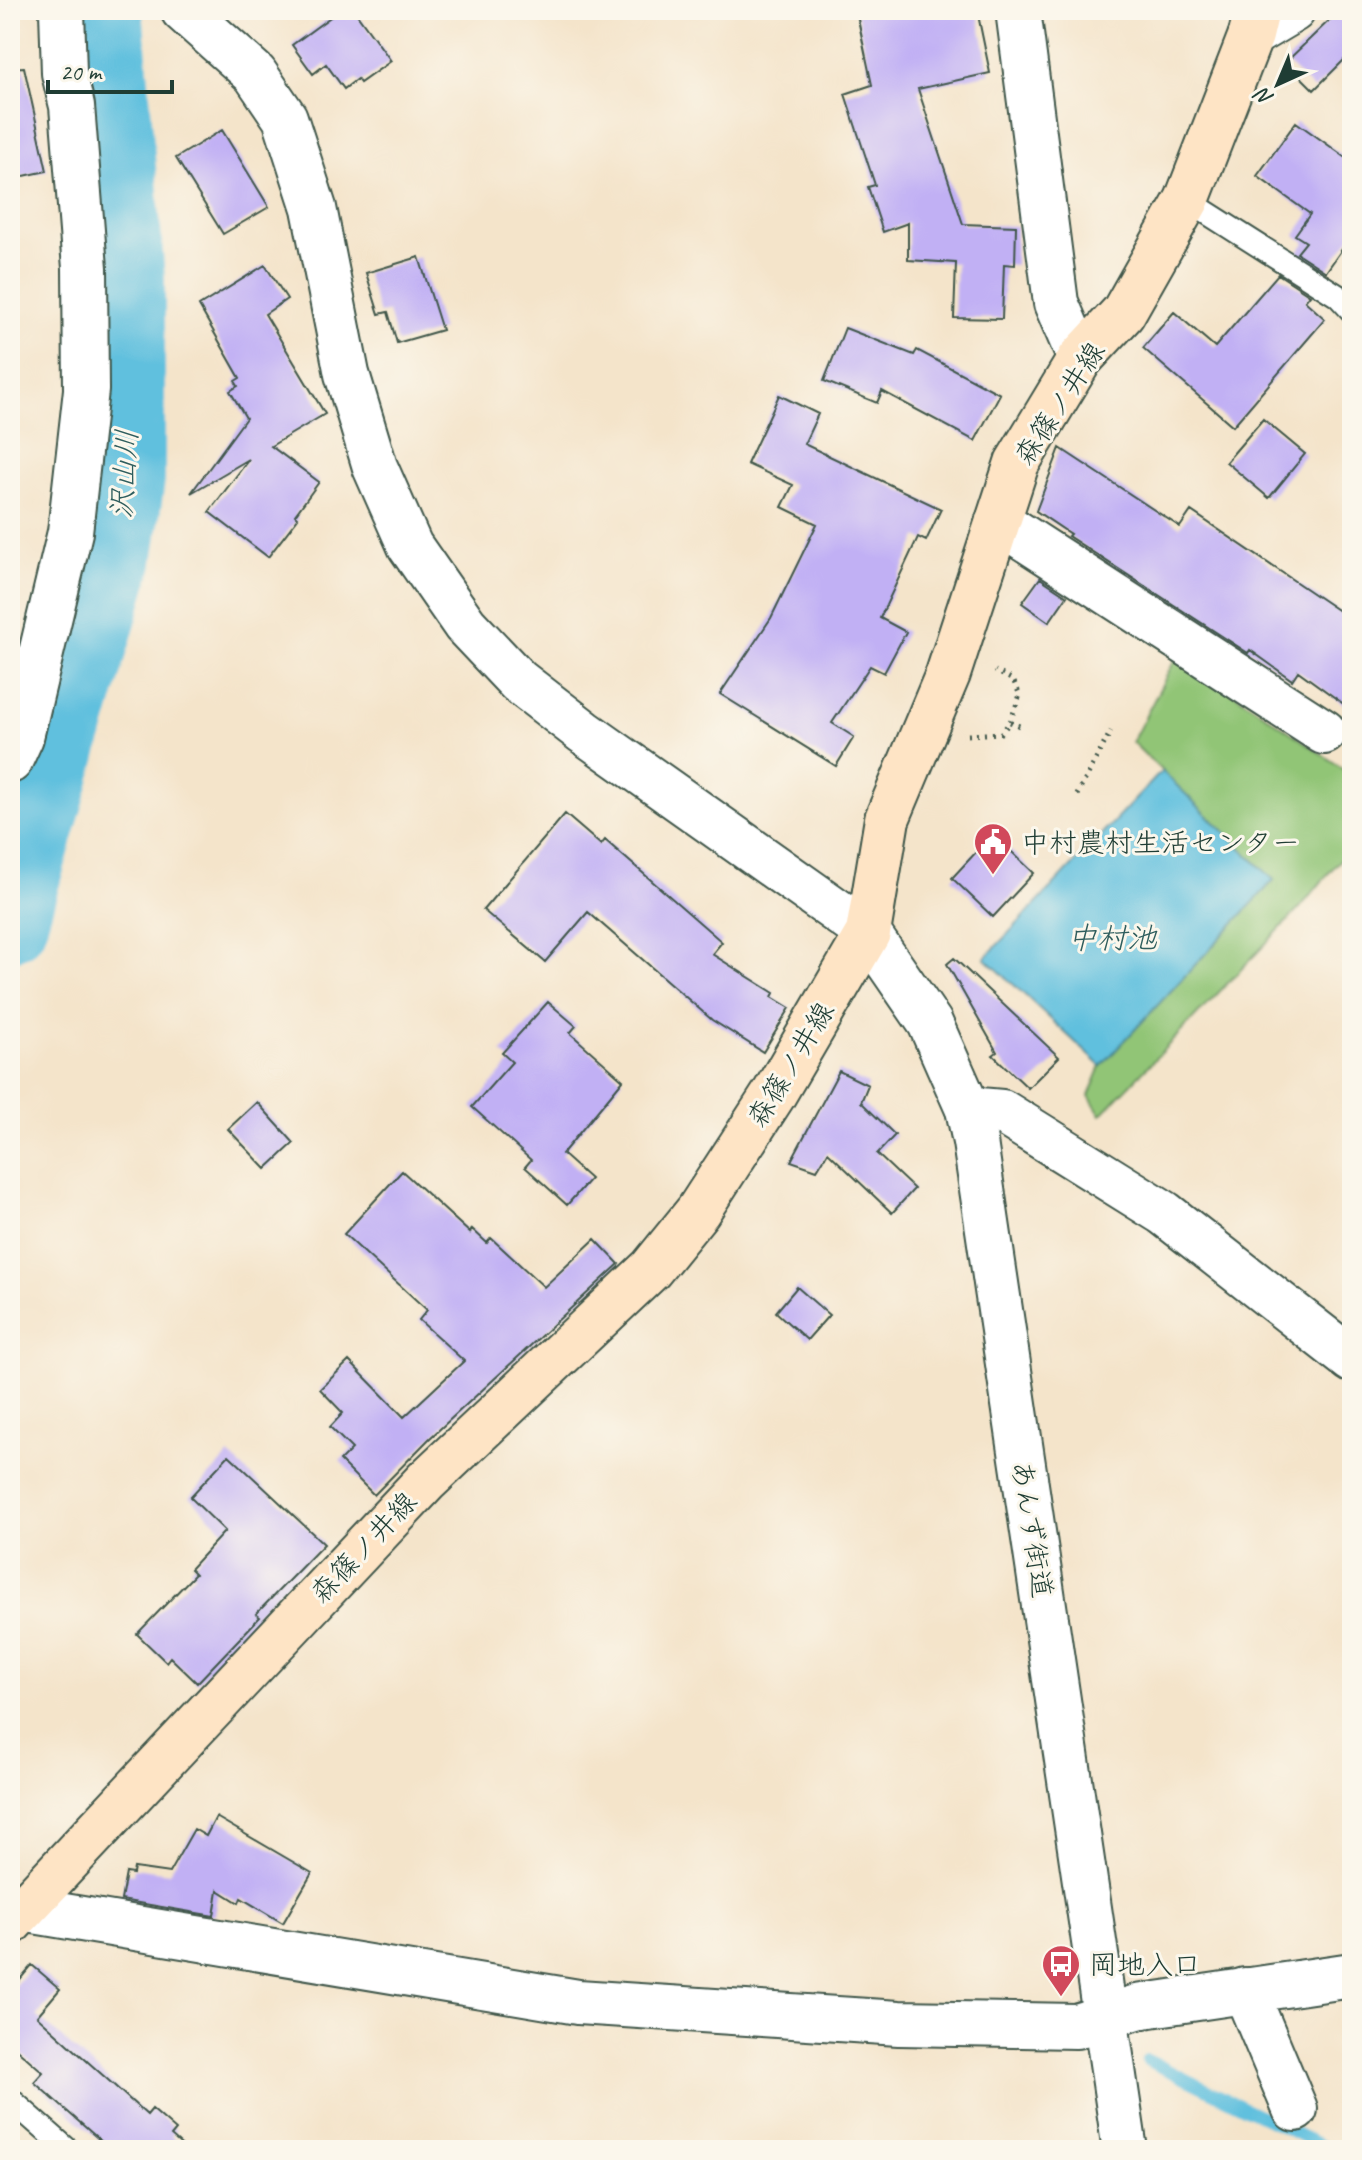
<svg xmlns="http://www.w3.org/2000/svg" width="1362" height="2160" font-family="Caveat,'Klee One',sans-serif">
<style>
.green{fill:#91c576;stroke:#588155;stroke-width:2}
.water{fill:#60c0de;stroke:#407e89;stroke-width:2}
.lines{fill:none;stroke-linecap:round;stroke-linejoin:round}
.stream{stroke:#60c0de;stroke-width:12}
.river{stroke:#60c0de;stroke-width:74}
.building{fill:#c1b0f4}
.service-casing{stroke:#3f564a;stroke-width:26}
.minor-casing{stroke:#3f564a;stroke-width:48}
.tertiary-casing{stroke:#3f564a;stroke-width:48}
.secondary-casing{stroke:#3f564a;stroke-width:48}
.path{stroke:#3f564a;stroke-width:5;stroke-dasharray:2 6;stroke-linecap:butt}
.service{stroke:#fff;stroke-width:22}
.minor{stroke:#fff;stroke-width:44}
.tertiary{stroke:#fff;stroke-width:44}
.secondary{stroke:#fee4c5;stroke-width:44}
.labels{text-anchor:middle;stroke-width:6;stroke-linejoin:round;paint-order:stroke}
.street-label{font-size:28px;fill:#1f3d34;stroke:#fbf7ec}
.poi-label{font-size:28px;fill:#1f3d34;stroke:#fbf7ec;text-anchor:start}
.water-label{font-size:30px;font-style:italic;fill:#2f5e5e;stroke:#fbf7ec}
</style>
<rect width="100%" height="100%" fill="#fbf7ec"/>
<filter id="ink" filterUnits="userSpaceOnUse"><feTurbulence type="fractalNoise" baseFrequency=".0125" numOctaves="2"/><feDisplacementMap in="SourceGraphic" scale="16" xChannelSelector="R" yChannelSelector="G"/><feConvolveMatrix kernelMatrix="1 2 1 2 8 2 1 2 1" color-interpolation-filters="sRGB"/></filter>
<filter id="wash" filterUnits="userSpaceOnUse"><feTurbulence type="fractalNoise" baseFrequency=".006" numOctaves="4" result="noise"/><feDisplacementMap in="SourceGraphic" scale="32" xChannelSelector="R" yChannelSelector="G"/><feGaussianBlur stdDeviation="1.8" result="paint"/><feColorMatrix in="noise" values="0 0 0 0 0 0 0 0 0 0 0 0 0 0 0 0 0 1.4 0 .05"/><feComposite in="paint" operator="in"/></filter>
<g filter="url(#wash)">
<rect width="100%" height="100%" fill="#f4e4ca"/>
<!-- green -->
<path class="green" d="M1178,654l174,121v70l-53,64 -198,206 -12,-19 12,-30 173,-186 -142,-138z"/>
<!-- water -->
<path class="water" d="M1162,771l112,109 -173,186 -116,-108z"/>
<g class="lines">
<!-- stream -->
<path class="stream" d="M1147,2060l183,90"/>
<!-- river -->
<path class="river" d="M10,924l106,-364 12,-81v-200l-22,-269"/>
</g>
<g id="blocks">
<!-- building -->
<path class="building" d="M340,10h14l37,51 -31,22 -3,-4 -13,10 -18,-25 -13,10 -21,-29z
M856,10h121l13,63 -72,16 45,135 53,2 -1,39 -11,-1 -2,55 -48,-1 2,-55 -48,-3v-37l-25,9 -15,-45 7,-2 -30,-91 27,-9z
M1340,10h12v42l-38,38 -28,-28z
M24,67l23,104 -37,8v-111z
M1296,122l56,40v73l-26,37 -29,-19 9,-11 -11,-7 15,-21 -53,-38z
M222,130l47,77 -46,27 -47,-76z
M419,257l23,73 -45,13 -9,-31 -9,2 -13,-41z
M265,265l22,34 -22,15 60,100 -54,32 48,36 -24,33 3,3 -30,39 -59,-45 40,-53 -58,34 55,-75 -16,-27 8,-5 -3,-5 5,-3 -41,-72z
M1278,274l32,21 -5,6 20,18 -92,107 -90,-78 31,-36 41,35z
M845,328l69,27 3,-5 83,44 -25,47 -93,-50 -5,12 -53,-22z
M779,395l39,19 -14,30 137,65 -15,32 -8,-4 -38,81 26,14 -22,41 -14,-7 -38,57 22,14 -18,29 -116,-72 51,-76 46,-94 -35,-17 11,-22 -46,-21z
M1263,419l42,35 -36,44 -43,-36z
M1060,448l120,79 11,-16 161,109v90l-54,-39 -6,9 -42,-30 -2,3 -180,-117 2,-2 -34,-23z
M1040,578l27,18 -18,26 -27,-19z
M565,814l36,31 4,-5 117,102 -10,12 62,39 -2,4 18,11 -27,44 -51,-32 -124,-108 -43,50 -62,-52z
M993,834l41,39 -41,44 -41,-39z
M954,958l105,99 -31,31 -35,-33 4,-3 -50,-88z
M548,1002l28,24 -6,7 53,47 -61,74 28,25 -23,26 -42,-38 6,-7 -59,-53 40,-45 -10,-9z
M839,1071l29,14 -7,17 34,33 -18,19 37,35 -22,24 -64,-61 -11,18 -26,-9z
M257,1102l37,41 -28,26 -38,-40z
M402,1171l68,62 2,-4 15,14 4,-5 53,49 51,-48 24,25 -190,175 -55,56 -34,-34 12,-12 -22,-22 13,-14 -23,-24 29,-28 55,56 60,-56 -45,-41 8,-10 -83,-76z
M797,1287l32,28 -22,25 -31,-28z
M229,1455l95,89 -68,70 4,3 -63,66 -27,-26 -4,5 -29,-28 58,-60 -5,-5 35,-38 -35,-34z
M216,1817l96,56 -29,50 -42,-25 -2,5 -21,-13 -4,26 -93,-16 5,-27 7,1 1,-6 35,5 25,-44 12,7z
M32,1965l28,24 -23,27 110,99 5,-6 24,21 -5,6 16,14h-76l-77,-68 9,-10 -31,-27 -2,2v-56z"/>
</g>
</g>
<g filter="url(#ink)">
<use href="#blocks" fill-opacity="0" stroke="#3f564a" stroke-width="2"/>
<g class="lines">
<defs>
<path id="service" d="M1187,200l151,96 14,15
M10,2099l58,51"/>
<path id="minor" d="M1018,10l38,293 24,56
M1251,35l42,-25
M998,521l326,211
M10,761l11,-24 49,-205 16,-142 -1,-122 -13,-162 -8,-33 -2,-63
M968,1109l34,3 162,101 188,147
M10,1907l568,95 321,21 177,3 61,-19 215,-32
M1245,1990l50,119"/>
<path id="tertiary" d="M183,10l72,64 30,44 29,90 33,166 28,93 35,79 55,79 53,56 66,51 284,201 62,90 38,86 7,33 150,1008"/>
<path id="secondary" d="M10,1923l416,-442 225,-212 47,-58 76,-117 94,-161 19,-114 61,-145 69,-211 63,-104 43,-46 64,-113 64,-165 6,-25"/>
</defs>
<!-- service casing -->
<use href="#service" class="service-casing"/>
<!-- minor casing -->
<use href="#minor" class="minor-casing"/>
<!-- tertiary casing -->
<use href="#tertiary" class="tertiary-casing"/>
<!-- secondary casing -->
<use href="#secondary" class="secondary-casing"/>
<!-- path -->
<path class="path" d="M1010,722l14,6
M968,735l33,-2 9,-11 10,-27 -7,-15 -18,-9
M1077,795l34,-64"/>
<!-- service -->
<use href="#service" class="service"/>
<!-- minor -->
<use href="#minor" class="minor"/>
<!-- tertiary -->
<use href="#tertiary" class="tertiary"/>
<!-- secondary -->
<use href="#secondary" class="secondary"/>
</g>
</g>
<!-- icons -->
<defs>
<symbol id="civic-pin" viewBox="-11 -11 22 30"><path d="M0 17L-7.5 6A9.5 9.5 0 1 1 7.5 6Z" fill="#d1495b" stroke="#fbf7ec"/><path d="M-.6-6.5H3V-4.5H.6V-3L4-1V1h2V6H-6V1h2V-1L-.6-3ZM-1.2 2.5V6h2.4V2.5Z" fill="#fff"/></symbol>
<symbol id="bus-pin" viewBox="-11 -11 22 30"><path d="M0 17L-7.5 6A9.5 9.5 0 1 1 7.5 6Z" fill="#d1495b" stroke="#fbf7ec"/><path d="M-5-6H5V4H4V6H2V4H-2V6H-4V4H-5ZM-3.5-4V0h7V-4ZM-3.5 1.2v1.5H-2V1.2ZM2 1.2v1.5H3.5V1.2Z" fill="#fff"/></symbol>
</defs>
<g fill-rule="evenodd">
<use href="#civic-pin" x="971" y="820" width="44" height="60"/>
<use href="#bus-pin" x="1039" y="1942" width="44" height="60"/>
</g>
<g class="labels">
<!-- street labels -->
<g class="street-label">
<text transform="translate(1059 403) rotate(-57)" y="10">森篠ノ井線</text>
<text transform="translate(790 1064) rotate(-59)" y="10">森篠ノ井線</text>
<text transform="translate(1033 1529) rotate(81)" y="10">あんず街道</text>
<text transform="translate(363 1547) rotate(-47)" y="10">森篠ノ井線</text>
</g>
<!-- poi labels -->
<g class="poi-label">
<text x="1021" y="852">中村農村生活センター</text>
<text x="1089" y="1974">岡地入口</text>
</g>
<!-- water labels -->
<g class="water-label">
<text transform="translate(124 474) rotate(-86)" y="10">沢山川</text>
<text x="1112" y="948">中村池</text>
</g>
</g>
<!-- margin -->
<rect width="1362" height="2160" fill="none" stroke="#fbf7ec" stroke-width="40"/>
<!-- north arrow -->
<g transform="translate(1278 84) rotate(224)" stroke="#fbf7ec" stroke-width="6" paint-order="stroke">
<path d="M0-6L14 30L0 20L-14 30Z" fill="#1f3d34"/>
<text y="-12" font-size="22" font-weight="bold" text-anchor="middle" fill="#1f3d34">N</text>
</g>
<!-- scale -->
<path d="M48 80v12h124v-12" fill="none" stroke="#1f3d34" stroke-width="4"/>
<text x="60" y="80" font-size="24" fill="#1f3d34" stroke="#fbf7ec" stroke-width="6" paint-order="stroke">20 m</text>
</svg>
